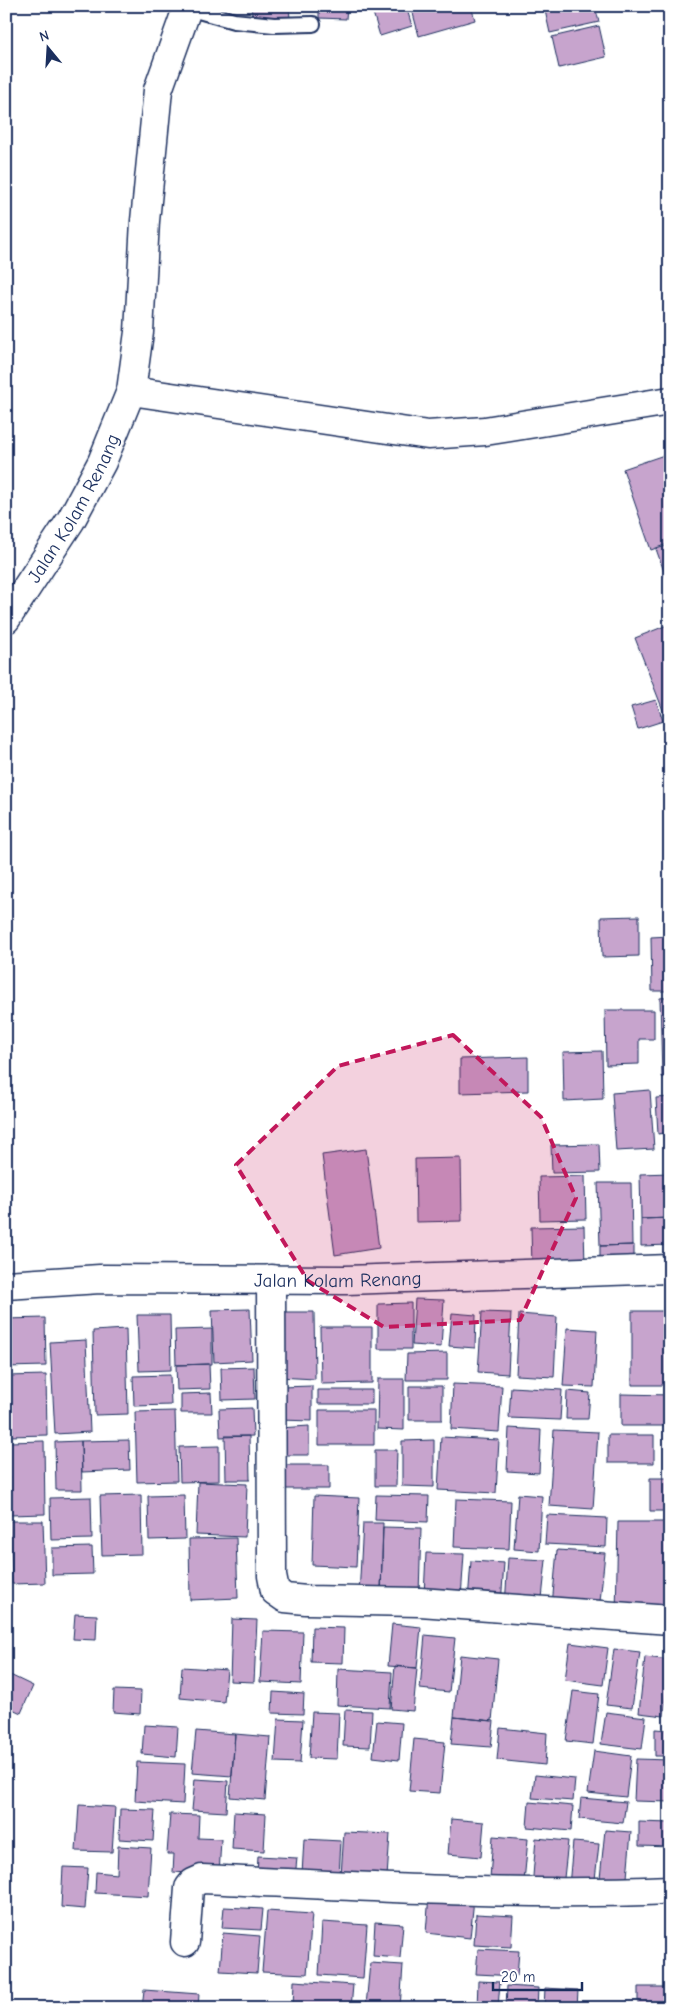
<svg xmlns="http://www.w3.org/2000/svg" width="676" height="2014" font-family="'Comic Neue',sans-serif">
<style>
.building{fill:#c7a4cd;stroke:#1b2f5e}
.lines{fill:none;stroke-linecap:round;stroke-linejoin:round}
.service-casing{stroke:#1b2f5e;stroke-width:18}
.minor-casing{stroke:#1b2f5e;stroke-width:31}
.service{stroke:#fff;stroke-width:14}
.minor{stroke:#fff;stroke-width:28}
.marked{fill:#c2185b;fill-opacity:0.2;stroke:#c2185b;stroke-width:4;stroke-dasharray:10 6;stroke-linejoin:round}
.labels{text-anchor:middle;stroke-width:5;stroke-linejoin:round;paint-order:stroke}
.street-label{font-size:19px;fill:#1b2f5e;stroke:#fff}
</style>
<rect width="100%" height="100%" fill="#fff"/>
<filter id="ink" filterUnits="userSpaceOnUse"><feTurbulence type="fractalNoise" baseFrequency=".02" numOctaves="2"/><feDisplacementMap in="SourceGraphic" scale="10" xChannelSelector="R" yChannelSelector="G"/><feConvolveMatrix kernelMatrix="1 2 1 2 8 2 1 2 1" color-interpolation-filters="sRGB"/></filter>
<g filter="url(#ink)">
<!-- building -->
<path class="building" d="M251,6h38l1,13 -37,3z
M319,6h28l-1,13 -27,-1z
M371,6h35l6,20 -32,10z
M411,6h60l4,14 -56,16z
M544,6h51l4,16 -49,11z
M599,26l7,31 -47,11 -7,-31z
M670,453v90l-19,7 -28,-81z
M670,545v43l-14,-39z
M670,624v93l-4,1 -31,-80z
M656,700l7,21 -25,8 -7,-22z
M639,916v40l-37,1 -1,-40z
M670,936v55h-18l-1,-54z
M670,997v80h-8l-2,-79z
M605,1010h49v29h-15v25l-33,1z
M602,1051l1,48 -39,2 -1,-49z
M528,1057v34l-68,2v-34z
M650,1090l4,59 -38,2 -4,-58z
M670,1097v69h-4l-2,-33 -6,1 -2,-36z
M599,1144l1,28 -48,1 -1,-28z
M366,1149l13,99 -44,7 -13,-100z
M461,1158l1,63 -46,1 -1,-63z
M670,1173v45l-29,1 -1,-45z
M585,1176l1,43 -46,1 -1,-43z
M598,1183h33l1,62 -32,1z
M670,1218v27l-29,1v-27z
M584,1226l1,41 -53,1 -1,-41z
M634,1245v20h-34v-19z
M415,1299l29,1 -3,47 -29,-2z
M411,1303v46h-33v-45z
M250,1309l2,51 -38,2 -2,-52z
M632,1311h34l-1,74h-33z
M281,1312h33l1,67 -37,-2z
M482,1312l29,1 -3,61 -30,-2z
M452,1313l24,2 -1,33 -26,-2z
M519,1314l38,3 -3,60 -38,-2z
M137,1315h33l1,55 -32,1z
M45,1318l1,48 -40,1v-48z
M320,1327h52v56l-51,1z
M567,1328l30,2 -3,57 -31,-1z
M126,1329l2,85 -33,1 -2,-84z
M212,1329v35l-36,1 -1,-35z
M86,1340l4,92 -35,2 -5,-92z
M447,1353v27h-41l1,-26z
M209,1364l1,25 -33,1 -1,-25z
M254,1367l1,32 -33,1 -1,-32z
M46,1375l1,60 -38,1 -2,-60z
M170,1375l1,30 -37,1 -1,-30z
M378,1379h26v51l-27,-1z
M453,1384l49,2 -3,46 -48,-3z
M312,1386v35l-32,-1 1,-33z
M409,1386h33v34h-33z
M511,1387l51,3 -2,30 -51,-2z
M318,1390h54v14h-54z
M567,1391l23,2 -2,26h-22z
M211,1393l1,20h-31v-19z
M621,1394l49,1v31h-49z
M252,1408l1,28 -33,1 -1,-28z
M319,1410h55v35h-55z
M175,1411l2,70 -40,1 -2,-70z
M309,1426v29h-30l1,-27z
M509,1428l32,2 -2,43 -32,-2z
M554,1430l44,2 -5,77 -44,-3z
M608,1435h46v28h-46z
M225,1436h24l1,44h-24z
M441,1437l58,3 -3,53 -58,-3z
M129,1440l1,30 -48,2 -1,-31z
M434,1440v47l-32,-1v-45z
M44,1441l1,73 -35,1 -1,-73z
M81,1441l1,49h-26l-1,-48z
M219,1446v35l-39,1 -1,-35z
M375,1450h22l-1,36h-21z
M280,1465h49v24h-49z
M650,1478h20v33h-20z
M198,1482l49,2 -2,53 -49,-2z
M518,1494l24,2 -3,55 -25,-2z
M141,1495l1,59 -40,1 -2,-59z
M184,1495l1,44 -36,1 -1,-44z
M376,1495l53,1 -1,26 -53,-2z
M314,1496l45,2 -3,69 -44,-2z
M91,1497l1,42 -41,1 -1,-42z
M456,1499l55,2 -2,48 -55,-2z
M547,1515l60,3 -1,29 -61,-3z
M10,1521h33l2,62 -33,1z
M618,1522h52v94l-54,-2z
M363,1523h20l-2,70 -22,2z
M383,1527l38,1 -2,66 -38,-1z
M236,1538l2,60 -48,2 -1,-61z
M92,1547l1,27 -41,1v-27z
M557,1550l48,3 -6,58 -47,-5z
M426,1553l38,1 -3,44 -37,-2z
M508,1558l38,2 -5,48 -36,-2z
M471,1561l33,2 -3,41 -33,-3z
M75,1614l22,1 -1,25 -23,-1z
M232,1619l25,1 -3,62 -24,-1z
M392,1624l29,3 -4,41 -29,-2z
M312,1627l32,1 -1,35 -32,-1z
M263,1631l40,1 -2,52 -41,-2z
M425,1635l30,3 -6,54 -29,-3z
M570,1643l38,5 -5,37 -38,-5z
M614,1649l26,3 -8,56 -26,-3z
M460,1655l38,4 -6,62 -38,-4z
M645,1657l25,3 -6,56 -25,-3z
M395,1666l22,2 -4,43 -22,-2z
M182,1667l45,3 -3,32 -44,-4z
M338,1669l54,3 -2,36 -53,-3z
M6,1673l27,13 -12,27 -15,-7z
M114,1690l27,1 -1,23 -27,-2z
M573,1691l26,3 -6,50 -27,-3z
M273,1692l31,2 -1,20 -31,-1z
M345,1710l27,1 -2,36 -27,-1z
M312,1712l27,1 -2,46 -28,-1z
M606,1712l40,5 -4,32 -41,-5z
M454,1717l40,4 -3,26 -40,-3z
M278,1719l25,1 -3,43 -25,-1z
M377,1721l25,2 -3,37 -26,-3z
M144,1725l34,2 -2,30 -34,-3z
M500,1728l47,5 -2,32 -48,-5z
M655,1729l15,1v26h-15z
M196,1731l39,3 -3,42 -40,-3z
M235,1734l35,3 -5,63 -35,-3z
M414,1739l31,3 -5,51 -31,-2z
M594,1751l37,5 -5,41 -38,-4z
M636,1759l34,1v42l-36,-1z
M137,1762l48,2 -2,40 -48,-3z
M535,1775l40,4 -2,22 -41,-3z
M195,1779l33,2 -2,31 -34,-2z
M581,1798l45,4 -3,21 -44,-4z
M529,1802l44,4 -2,25 -44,-4z
M79,1805l36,2 -3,45 -36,-1z
M120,1809l35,1 -2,31 -34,-2z
M234,1812l32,2 -2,37 -32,-2z
M170,1814l29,1 -1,23 23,1 -2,36 -46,-3 1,-18h-7z
M451,1819l33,3 -3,35 -33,-3z
M639,1822l31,1v24l-31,-1z
M605,1830l26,2 -5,57 -27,-1z
M344,1832l46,2 -3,43 -46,-2z
M493,1836l35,3 -4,43 -34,-3z
M536,1838l32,3 -4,37 -10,-1v13l-22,-1z
M304,1839l37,2 -2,34 -37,-1z
M573,1842l26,2 -5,44 -25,-2z
M118,1846l33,2 -3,48 -53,-3 1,-21 21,2z
M258,1856l39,2 -2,20 -38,-2z
M63,1867l25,1 -3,41 -24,-2z
M429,1895l45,4 -4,39 -44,-5z
M224,1907l39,2 -2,21 -39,-2z
M267,1911l45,3 -5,60 -45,-2z
M476,1914l37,2 -2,31 -37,-2z
M322,1922l45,3 -4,53 -44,-3z
M375,1922l28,2 -3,34 -27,-2z
M223,1933l37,3 -3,37 -37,-2z
M478,1949l41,2 -2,25 -41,-2z
M370,1963l33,2 -3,43 -34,-2z
M294,1981l59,4 -2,23h-58z
M478,1981l22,1 -2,26h-21z
M507,1986l31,2 -1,20h-31z
M638,1987h32v21h-32z
M545,1988l33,2 -1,18h-33z
M144,1990l55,4 -1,14h-56z"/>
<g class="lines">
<defs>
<path id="service" d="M188,8l46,13 40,4 39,-1"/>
<g id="minor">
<path d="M131,391l297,44 57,-4 185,-30"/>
<path id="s1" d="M6,619l65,-99 31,-58 29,-71 8,-59 6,-111 13,-131 30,-84"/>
<path d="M271,1279l1,297 3,15 10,7 21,2 114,2 250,18"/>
<path id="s2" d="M6,1285l94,-6 246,1 324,-11"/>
<path d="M185,1942l4,-54 4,-5 9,-4c156,7 312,18 468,11"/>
</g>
</defs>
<!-- service casing -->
<use href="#service" class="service-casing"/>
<!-- minor casing -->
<use href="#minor" class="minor-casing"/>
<!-- service -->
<use href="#service" class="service"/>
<!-- minor -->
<use href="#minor" class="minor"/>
</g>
</g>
<!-- marked area -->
<path class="marked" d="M453,1035l88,82 35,81 -56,122 -136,7 -76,-46 -72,-116 102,-99z"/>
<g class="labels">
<!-- street labels -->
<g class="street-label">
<text dy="7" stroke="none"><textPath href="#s1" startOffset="130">Jalan Kolam Renang</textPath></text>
<text dy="7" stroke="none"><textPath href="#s2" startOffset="332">Jalan Kolam Renang</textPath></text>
</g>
</g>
<!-- margin -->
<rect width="676" height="2014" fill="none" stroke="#fff" stroke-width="25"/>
<rect x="12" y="12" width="651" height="1989" fill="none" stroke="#1b2f5e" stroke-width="2" filter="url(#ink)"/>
<!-- north arrow -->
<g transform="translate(48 48) rotate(342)" stroke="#ffffff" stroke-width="4" paint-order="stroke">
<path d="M0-4L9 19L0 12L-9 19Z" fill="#1b2f5e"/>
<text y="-8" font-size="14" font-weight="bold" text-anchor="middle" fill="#1b2f5e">N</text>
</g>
<!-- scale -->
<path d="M493 1982v8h89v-8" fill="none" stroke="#1b2f5e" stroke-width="2.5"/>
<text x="501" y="1982" font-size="15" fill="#1b2f5e" stroke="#ffffff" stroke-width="4" paint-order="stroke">20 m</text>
</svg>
